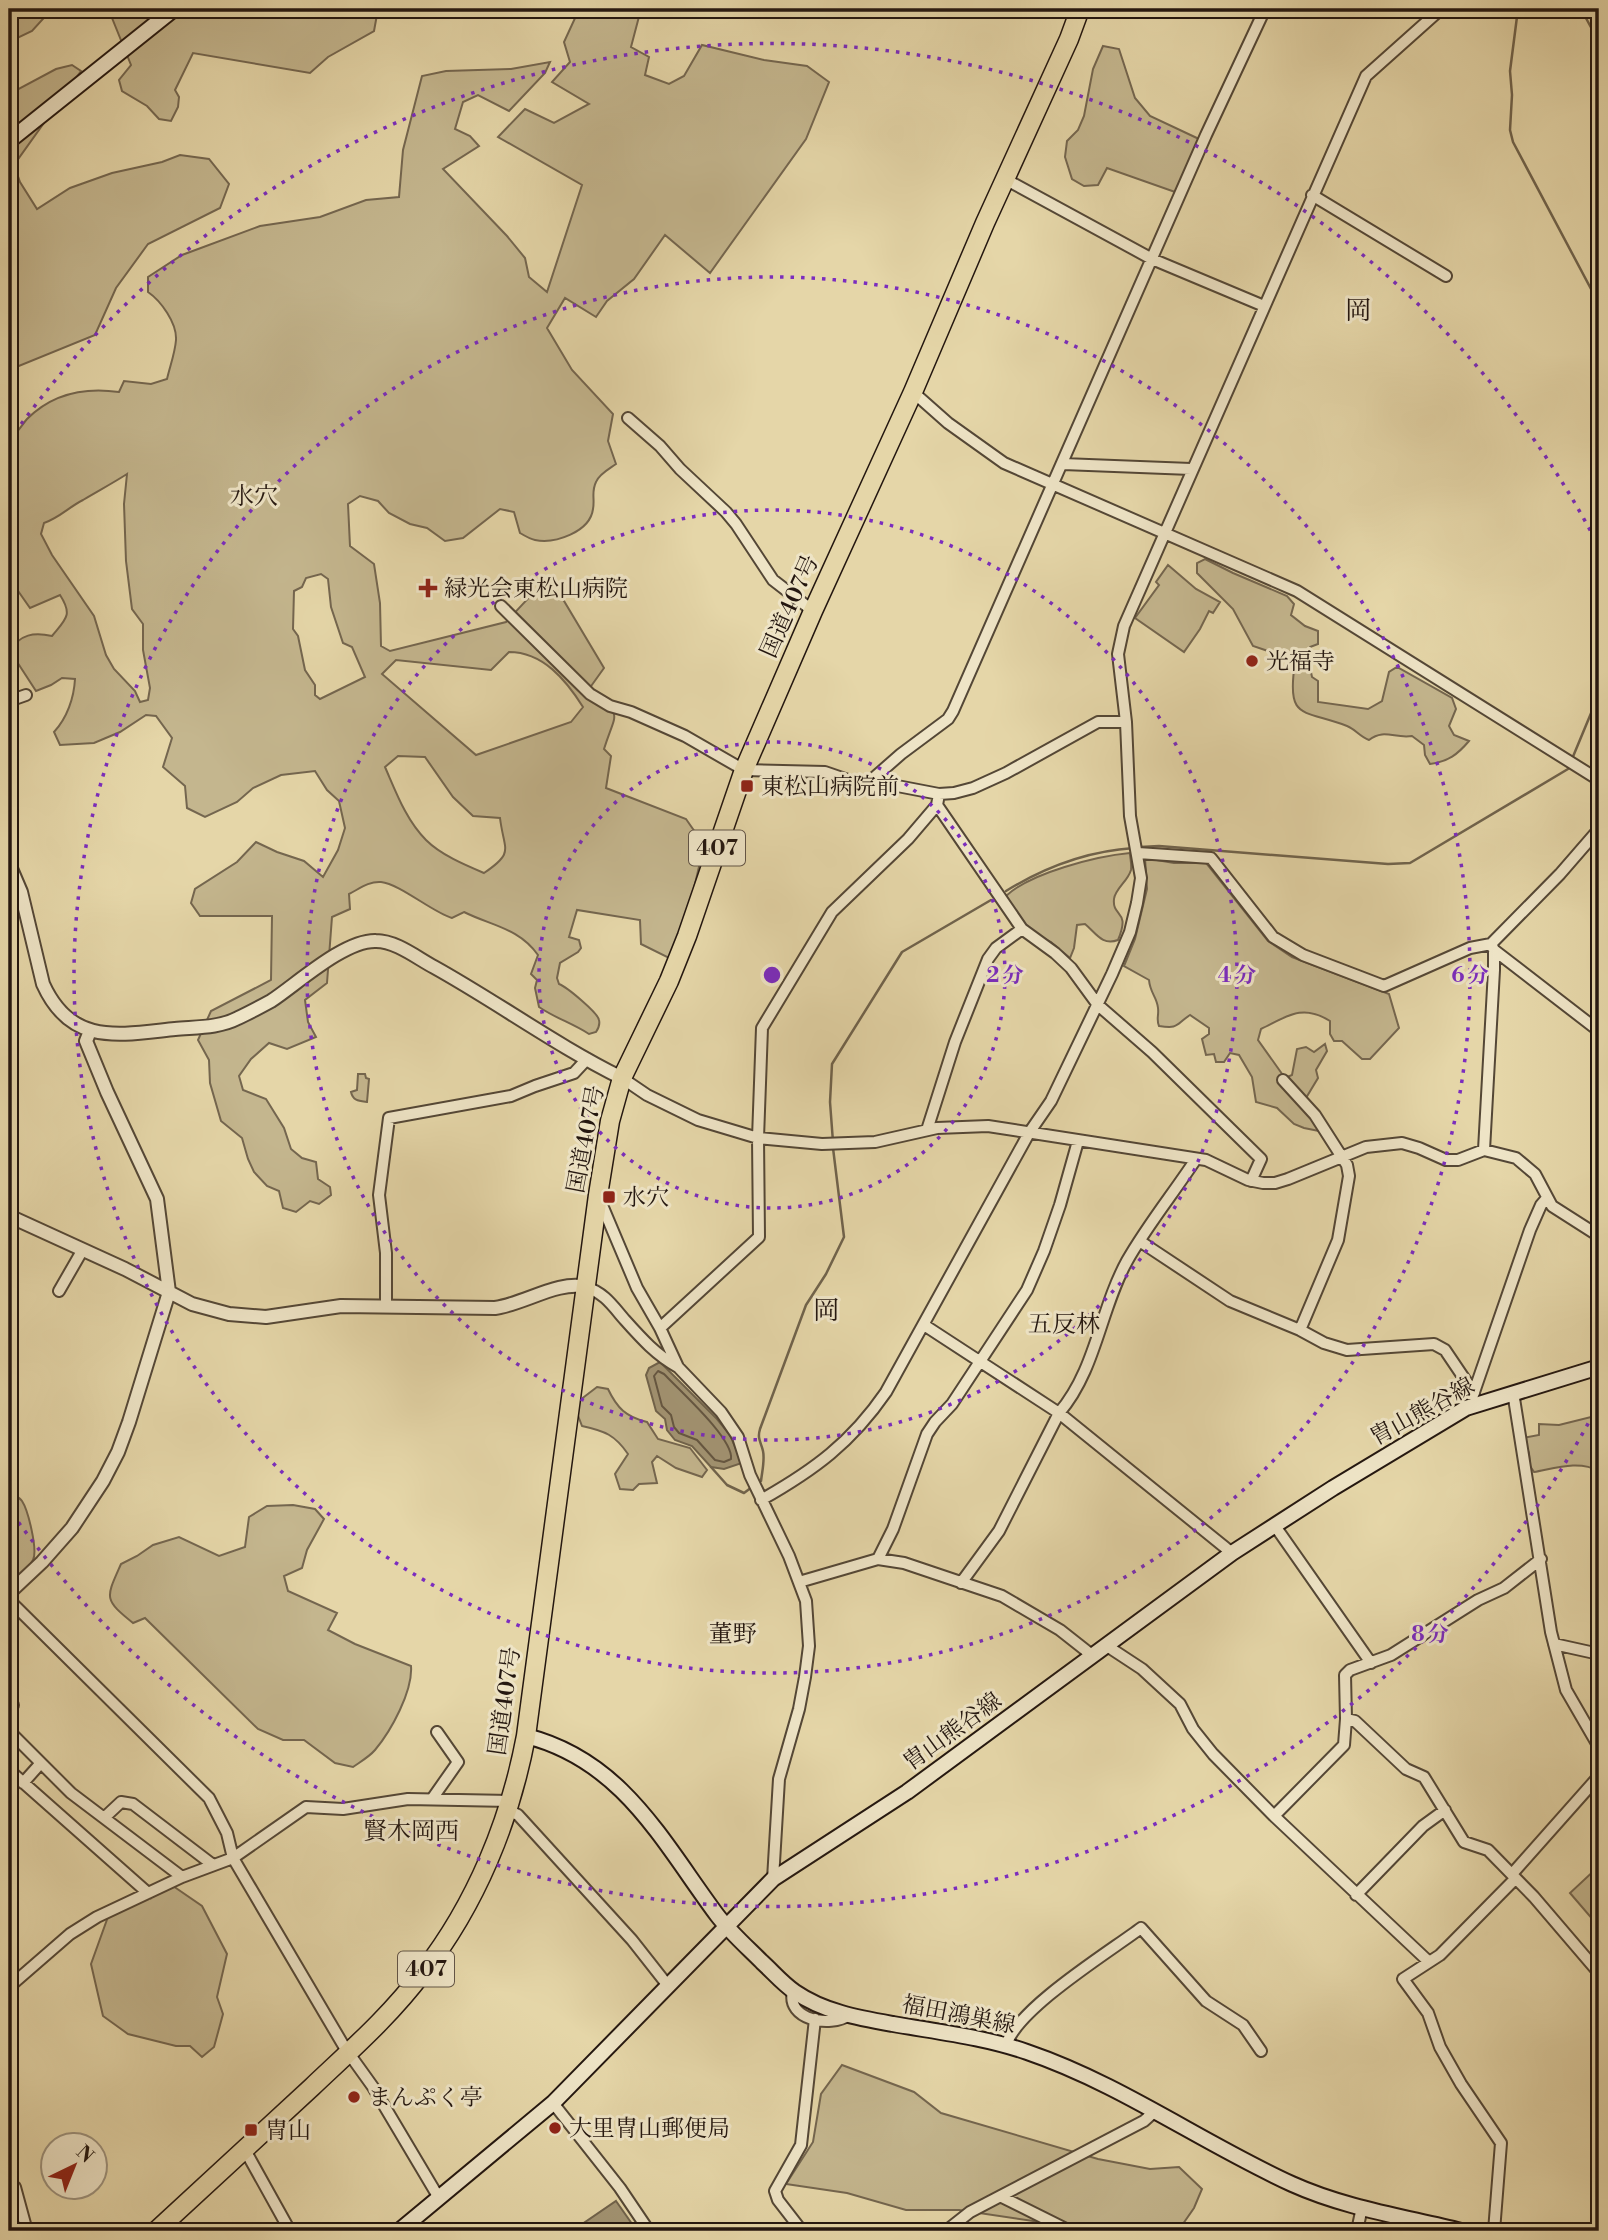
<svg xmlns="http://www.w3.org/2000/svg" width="1608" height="2240" font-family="'Libre Bodoni','Noto Serif JP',serif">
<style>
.green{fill:#c4b68e;stroke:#74664f;stroke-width:2;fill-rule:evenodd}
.water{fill:#a39574;stroke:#70634c;stroke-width:2}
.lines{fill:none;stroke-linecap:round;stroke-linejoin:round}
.shore{stroke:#645642;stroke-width:2}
.stream{stroke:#70634c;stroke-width:2.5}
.minor-casing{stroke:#544736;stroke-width:14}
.tertiary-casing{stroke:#544736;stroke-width:16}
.secondary-casing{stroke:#241710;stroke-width:18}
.trunk-casing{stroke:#241710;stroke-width:21}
.minor{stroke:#eee4c6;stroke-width:10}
.tertiary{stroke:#eee4c6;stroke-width:12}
.secondary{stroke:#eee4c6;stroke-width:14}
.trunk{stroke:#e5d6a8;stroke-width:18}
.ring{fill:none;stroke:#7b2cbf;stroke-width:3.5;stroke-dasharray:3.5 7}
.poi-dot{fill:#8f2418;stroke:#eee4c6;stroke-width:2.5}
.labels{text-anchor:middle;stroke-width:6;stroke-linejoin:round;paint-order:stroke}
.shield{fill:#eee4c6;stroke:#615447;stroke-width:2}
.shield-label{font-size:21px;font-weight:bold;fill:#241710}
.poi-label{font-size:23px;fill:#241710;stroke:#eee4c6;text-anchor:start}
.street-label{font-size:23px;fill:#241710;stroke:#eee4c6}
.neighbourhood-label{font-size:24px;fill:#241710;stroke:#eee4c6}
.quarter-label{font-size:26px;fill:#241710;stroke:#eee4c6}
.centre{fill:#7b2cbf;stroke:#eee4c6;stroke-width:3.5}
.ring-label{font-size:21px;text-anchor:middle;font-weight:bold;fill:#7b2cbf;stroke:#eee4c6;stroke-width:6;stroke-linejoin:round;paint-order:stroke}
</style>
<rect width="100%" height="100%" fill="#e5d6a8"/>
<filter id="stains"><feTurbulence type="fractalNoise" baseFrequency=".00286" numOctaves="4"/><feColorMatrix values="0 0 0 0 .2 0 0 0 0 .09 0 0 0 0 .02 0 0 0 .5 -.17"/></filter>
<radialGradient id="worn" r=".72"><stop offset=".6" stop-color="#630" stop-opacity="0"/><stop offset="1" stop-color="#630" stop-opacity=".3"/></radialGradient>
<!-- green -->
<path class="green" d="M9,9h43l-20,22 -23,11z
M111,9h267l-4,22 -46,26 -18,16 -117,-20 -18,37 4,7 -1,10 -7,14 -12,-2 -12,-13 -25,-15 -3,-11 12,-15 -21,-52z
M576,9h65l-10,38 18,10 -4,18 24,9 15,-8 18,-31 62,15 43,6 22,16 -23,57 -96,134 -45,-38 -31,44 -27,22 -11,16 -31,-19 -18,30 25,42 41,44 -5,27 8,23c-7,5 -17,10 -20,18 -5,10 -1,17 -3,27 -3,23 -38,35 -58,31 -5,-1 -10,-4 -15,-7l-6,-21 -14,-3 -37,29 -18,3 -18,-13 -17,-4 -21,-11 -11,-12 -18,-5 -12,8 2,42 24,18 6,39 1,43 9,5 116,-29 29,-31 26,5 43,72 -15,21c34,30 28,19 15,60l7,7 -5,32 80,31 18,26 -15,65 -20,48 -28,-14 -1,-24 -63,-10 -8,27 10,3 2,8 -3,4 -18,11 -3,15 2,6c8,3 39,29 40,36 1,4 -1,9 -3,12l-7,2c-17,-11 -34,-16 -50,-27l-4,-19 2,-8 -6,-6 7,-19c-19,-27 -46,-29 -74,-43l-12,6c-20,-6 -52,-34 -71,-36 -12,-1 -22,7 -32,12l1,15 -18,8 -5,66 -22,17 3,22 8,15 -29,12 -18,-6 -18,16 -12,17 4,14 23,9 18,29 7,21 11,9 14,4 2,17 12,8 1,8 -12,9 -9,-3 -14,11 -13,-4 -4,-17 -12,-5 -13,-14 -6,-13 -6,-21 -21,-17 -11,-38 -1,-23 -11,-20 13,-29 60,-31 1,-64h-72l-9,-13 4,-14 42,-27 19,-20 21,10 27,9 19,16 15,-27 7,-22 -6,-27 -12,-11 -12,-19 -34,4 -28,13 -16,14 -32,15 -18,-9 -2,-22 -22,-19 9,-29 -16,-22 -10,-1 -26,17 -26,11 -34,2 -6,-13c13,-14 20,-34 21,-53l-13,-1 -11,7 -15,6 -26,-40c10,-17 24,-19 42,-15 14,-17 21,-21 8,-41l-30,13 -21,-30v-139c8,-5 12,-13 18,-20 26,-26 57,-32 92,-27l5,-11 27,3 16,-5c3,-13 8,-26 9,-39 1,-17 -15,-39 -28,-48v-15l34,-22 78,-29 60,-9 46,-17 33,-3 4,-47 19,-74 24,-5 65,-2 39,-7 -5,11 -36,38 -31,-16 -15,7 -8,27 15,7 9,10 -36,23 64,67 18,22 4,19 18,15 35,-107 -84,-48 27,-28 29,14 35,-19 -37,-22 18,-20 -6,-20 12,-26zM127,474l-3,30 2,57 6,48 11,15v26l7,38 -2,12 -8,2 -5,-11 -21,-22 -8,-14 -12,-39 -42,-61 -11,-21 3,-11c15,-5 25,-16 39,-23 15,-9 30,-17 44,-26zM321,574l7,5 3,28 12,36 9,4 13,30 -45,22 -5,-4v-10l-10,-15 -7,-34 -5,-7 1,-38 8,-4 4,-9zM509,652c34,0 57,28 74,55l-12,15 -95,33 -94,-81 14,-14 95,10zM398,756l27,1 28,40 20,19 27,2c4,33 15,34 -16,55 -19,-8 -43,-18 -58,-33 -20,-20 -30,-48 -41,-73z
M1103,46l16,3 16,49 15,18 49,23v5l-24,48 -68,-24 -9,17 -14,1 -12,-7 -7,-22 2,-16 11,-11 6,-14 9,-47z
M72,65l9,6 -67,94 6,17 17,27 33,-21 42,-15 50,-11 18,-7 29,4 20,25 -9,24 -72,36 -32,44 -21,47 -86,35v-276l47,-25z
M1205,559l28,14 54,23 7,8 -3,11 14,11 13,5v13l-8,3 -2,11 4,19 6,4v21l50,7 14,-8 7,-29 8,-5 55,31 4,11 -7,17 5,9 15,6c-11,13 -21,21 -39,23l-5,-9 -1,-10 -12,-9c-17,3 -28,-8 -43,4 -9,-3 -14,-11 -22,-14 -44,-17 -61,-5 -52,-63l-15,-8 -27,-9 -20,-37 -36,-36v-10z
M1168,565l28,24 24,13 -7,11 -4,-2 -9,18 -16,23 -49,-34 24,-33 -3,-3z
M1130,853c0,5 2,12 1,17 -3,11 -16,19 -17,29 -2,19 17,10 4,41 -16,6 -22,-7 -33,-16l-8,1 -3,23 -4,10 -19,-16 -15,-7 -12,-10 -18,-29c24,-23 91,-40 124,-43z
M1145,858l29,5h32l62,78 24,16 97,37 10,34 -29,31h-8l-20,-18h-8l-4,-7v-13c-28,-18 -44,-4 -69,8l-3,11 27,38 7,-3 5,-26 9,-2 8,5 11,-8 2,7 -11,19 2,8 -15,25 16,23v5l-15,-3 -10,-4 -17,-16 -21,-6 -4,-25 -13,-22 -9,-2 -6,9h-8l-2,-8 -8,1 -4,-16 7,-5v-6l-19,-13c-15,10 -11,14 -31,11 -3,-7 0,-10 -1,-18 -1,-11 -8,-15 -9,-28l-25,-14 11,-27 12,-50z
M358,1074h7l1,4 3,1 -2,23c-8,-1 -14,-1 -16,-10l6,-2z
M597,1387l11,2c9,19 18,28 39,33l11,17 32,9 17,22 -5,7 -26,-9 -19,-12 -5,6 5,21 -18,1 -6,6 -13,-1 -5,-15 13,-20c-13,-19 -23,-23 -46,-28l-5,-13 3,-13z
M1599,1415v56c-20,-11 -43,-3 -65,1l-4,-6 -1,-13 -6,-15 16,-3v-11l20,1z
M9,1490c4,4 10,7 13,11 6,9 16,49 11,59 -4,9 -17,17 -24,23z
M293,1505l22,4 9,10 -17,31 -5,18 -18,8 4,15 49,22 -9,17 27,14 56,22c2,25 -20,65 -36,84 -6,7 -15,12 -22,17l-18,-4 -31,-23h-21l-25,-11 -113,-111 -12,5c-30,-24 -27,-25 -12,-59l16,-8 16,-11 26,-8 40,19 26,-9 4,-30 18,-11z
M1599,1866v49l-5,6 -24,-28z
M173,1886l29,20 25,48 -10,43 6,17 -9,33 -12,10 -12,-11h-14l-48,-12 -25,-18 -12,-52 18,-50z
M842,2065l72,27 27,21 157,46 52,10 29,-2 23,22 -8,19 -16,23h-98l1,-3 -122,-18h-53l-59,-17 -61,-9 27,-42 8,-48z"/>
<!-- water -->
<path class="water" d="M660,1362l57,57 13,16 12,28 -18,6 -13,-2 -19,-21 -17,-6 -8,-10 -2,-11 -9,-8 -10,-36 3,-7z
M616,2201l21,30h-65z"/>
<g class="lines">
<!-- shore -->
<path class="shore" d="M658,1371l6,3c15,16 70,65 67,85l-7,3 -9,-2 -18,-20 -18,-7 -5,-6 -3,-12 -9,-9 -8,-30z"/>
<!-- stream -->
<path class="stream" d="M1518,9l-8,62 2,24 -2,35 3,12 86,162
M1581,9l18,33
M1572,759l27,-65
M1140,847l19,-1 229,18 22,-1 158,-94 2,-4
M1006,891c39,-24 81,-40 128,-43
M833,1142l-3,-40 2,-38 70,-112 89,-52
M711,1467l16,18 17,8 8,-6
M757,1483l4,-2c1,-9 4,-21 2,-30 -2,-9 -6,-12 -3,-22l46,-124 20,-31 18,-37 -11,-89"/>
<defs>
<path id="minor" d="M1005,179l147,80 112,47
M1312,195l134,81
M913,392l35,31 56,40 293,128 302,189
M628,418l32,28 20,23 46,43 10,12 37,56 40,31
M1063,464l128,5
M501,606l89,88 20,12 21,6 54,24 59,34 81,2 29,10 33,2 52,10 15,-1 19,-5 33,-15 92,-51h28
M9,701l17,-6
M868,783l33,-29 47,-35 5,-8 253,-576 59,-126
M937,805l85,124 33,24 16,15 27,37 54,47 109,107 -10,22
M1138,853l73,5 62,79 30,18 81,31 86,-38 21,-4 69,-70 39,-45
M1494,950l105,81
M622,1078l25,17 51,25 60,18 64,6 53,-2 62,-14 51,-2 218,34 42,20 15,3h12l13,-4 78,-32 36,-4 17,5 27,12h12l26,-10 32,8 19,16 17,32 47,30
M1283,1080l32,35 32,50 2,11 -11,64 -38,90
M927,1130l28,-88 33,-83 8,-11 26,-19
M1484,1150l10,-180v-20l-3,-6
M599,1198l38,90 23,40 18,39 43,45 17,25 12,38 39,81 17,45 3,45 -4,31 -6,32 -20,70 -6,100
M1141,1242l89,59 70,29 24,13 23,7 87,-6 11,6 29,43
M586,1287c18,6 26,18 38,32 17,19 32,36 54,48
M59,1291l23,-40
M386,1307v-54l-7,-58 10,-77 122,-22 24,-10 39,-13 13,-14
M924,1325l135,88 173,140
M660,1328l99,-91 -1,-99 4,-110 70,-116 76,-73 29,-34 2,-11
M1513,1392l38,240 15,58 33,57
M1473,1395l57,-165 11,-25 6,-7
M761,1500c53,-30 90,-57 125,-108l143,-259 22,-32 61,-127 18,-42 7,-29 4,-25 -11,-62 -4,-94 -8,-68 6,-28 242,-550 75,-67
M1275,1526l96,137
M878,1559l15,-30 34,-95 8,-12 17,-18 75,-114 17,-39 16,-46 18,-64
M799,1582l79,-23 26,4 98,33 58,34 33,26
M961,1583l38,-52 60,-118c37,-43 41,-103 68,-152 19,-34 48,-70 69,-102
M9,1600l200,198 18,35 6,25 112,190 28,39 66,111
M1554,1644l45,10
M1107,1646l35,23 38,35 13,25 20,25 61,62 154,145
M9,1709l4,-4
M1346,1719l9,2 51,48 18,8 40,65 24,8 46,47 65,76
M9,1731l62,62 111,84
M9,1770l139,123
M23,1783l17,-19
M432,1799l26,-37 -21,-30
M508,1810l10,5 114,125 37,47
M1274,1816l70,-71 2,-26 -1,-44 5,-5 41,-15 87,-55 26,-12 37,-29
M105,1817l16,-15 12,2 80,61
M1512,1874l87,-98
M1356,1895l67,-69 22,-16
M9,1987l61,-53 27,-17 85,-40 51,-19 73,-51 37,2 65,-10 103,2
M793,1991c-7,29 37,37 56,24
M1006,2045c12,-37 103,-93 135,-117l65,73 37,24 18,26
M553,2103l67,85 29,43
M245,2150l45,81
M15,2187l12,44
M1002,2197l68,34
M802,2231l-24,-31 -3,-9 26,-46 14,-126
M946,2231l24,-19 174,-91 11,-10
M1357,2231l5,-24
M1494,2231l7,-88 -40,-59 -21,-37 -12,-34 -25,-34 37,-24 75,-76"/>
<path id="tertiary" d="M9,864l12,28 22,92c28,62 75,51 132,45 21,-2 44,-1 63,-11 11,-5 22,-11 33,-17 26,-17 73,-61 105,-60 20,0 41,17 58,26 63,35 123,79 188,111
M9,1216l116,53 67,35 37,10 37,3 75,-11 154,2c29,-4 64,-28 91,-21
M9,1593l33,-31 30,-34 31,-47 15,-29 11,-30 40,-130 -12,-93 -50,-107 -21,-51 4,-10"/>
<path id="secondary" d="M9,141l165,-132
M526,1736c96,24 136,105 191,179 13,17 30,32 45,47 11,10 21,22 33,30 29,20 64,26 98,32 45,8 91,13 134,28 94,32 175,91 265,132 53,24 113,33 169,47
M399,2231l154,-128 220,-224 134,-87 325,-239 101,-65 133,-80 133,-41"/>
<path id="trunk" d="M156,2231c52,-48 104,-96 156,-144 39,-37 79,-72 111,-115 53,-68 87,-151 103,-236l72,-541 12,-74 12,-43 47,-97 18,-45 57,-166 69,-159 100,-219 72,-169 84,-184 11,-30"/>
</defs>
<!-- minor casing -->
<use href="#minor" class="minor-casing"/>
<!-- tertiary casing -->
<use href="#tertiary" class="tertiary-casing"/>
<!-- secondary casing -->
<use href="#secondary" class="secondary-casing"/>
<!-- trunk casing -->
<use href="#trunk" class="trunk-casing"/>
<!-- minor -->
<use href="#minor" class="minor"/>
<!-- tertiary -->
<use href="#tertiary" class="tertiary"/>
<!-- secondary -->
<use href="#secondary" class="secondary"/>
<!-- trunk -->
<use href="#trunk" class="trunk"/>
</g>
<!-- distance rings -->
<g class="ring">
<circle cx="772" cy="975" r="233"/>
<circle cx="772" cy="975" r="465"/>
<circle cx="772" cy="975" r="698"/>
<path d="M1598 1405A931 931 0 0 1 9 1509M9 441A931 931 0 0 1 1598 545"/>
</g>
<!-- markers -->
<g class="poi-dot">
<path d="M424.5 577.5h7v7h7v7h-7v7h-7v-7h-7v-7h7z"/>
<circle cx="1252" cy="661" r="7"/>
<rect x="740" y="779" width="14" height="14" rx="3.5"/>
<rect x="602" y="1190" width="14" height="14" rx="3.5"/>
<circle cx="354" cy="2097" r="7"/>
<circle cx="555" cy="2128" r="7"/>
<rect x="244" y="2123" width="14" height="14" rx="3.5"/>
</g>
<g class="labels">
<!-- shield labels -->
<g class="shield">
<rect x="689" y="830.5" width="56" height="35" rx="5"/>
<rect x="398" y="1951.5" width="56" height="35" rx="5"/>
</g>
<g class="shield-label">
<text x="717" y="855">407</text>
<text x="426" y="1976">407</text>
</g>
<!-- poi labels -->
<g class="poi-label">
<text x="444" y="596">緑光会東松山病院</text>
<text x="1266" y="669">光福寺</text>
<text x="761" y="794">東松山病院前</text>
<text x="623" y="1205">水穴</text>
<text x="368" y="2105">まんぷく亭</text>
<text x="569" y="2136">大里冑山郵便局</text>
<text x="265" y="2138">冑山</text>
</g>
<!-- street labels -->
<g class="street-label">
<text transform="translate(789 606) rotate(-66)" y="8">国道407号</text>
<text transform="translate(585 1139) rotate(-79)" y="8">国道407号</text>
<text transform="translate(1422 1411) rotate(-29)" y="8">胄山熊谷線</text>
<text transform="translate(504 1701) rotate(-82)" y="8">国道407号</text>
<text transform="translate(952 1731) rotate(-36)" y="8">胄山熊谷線</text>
<text transform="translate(959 2014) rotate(11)" y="8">福田鴻巣線</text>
</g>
<!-- neighbourhood labels -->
<g class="neighbourhood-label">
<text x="254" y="504">水穴</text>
<text x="1064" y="1332">五反林</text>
<text x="733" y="1642">董野</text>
<text x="411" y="1839">賢木岡西</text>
</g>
<!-- quarter labels -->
<g class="quarter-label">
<text x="1358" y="319">岡</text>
<text x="826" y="1319">岡</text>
</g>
</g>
<circle cx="772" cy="975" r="10" class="centre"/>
<g class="ring-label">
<text x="1005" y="982">2 分</text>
<text x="1237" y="982">4 分</text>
<text x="1470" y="982">6 分</text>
<text x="1430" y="1641">8 分</text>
</g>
<!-- margin -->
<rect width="1608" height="2240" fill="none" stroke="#e5d6a8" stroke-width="35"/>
<rect x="10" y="10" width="1587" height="2219" fill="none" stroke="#241710" stroke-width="3.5"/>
<rect x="18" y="18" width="1573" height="2205" fill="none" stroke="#241710" stroke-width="2"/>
<!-- north arrow -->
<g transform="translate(74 2166) rotate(43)"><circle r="33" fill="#eee4c6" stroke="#9d927d" stroke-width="2"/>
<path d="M0-5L12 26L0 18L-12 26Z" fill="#8f2418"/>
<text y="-10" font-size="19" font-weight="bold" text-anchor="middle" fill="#241710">N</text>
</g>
<rect width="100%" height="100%" filter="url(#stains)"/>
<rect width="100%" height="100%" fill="url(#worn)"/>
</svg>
